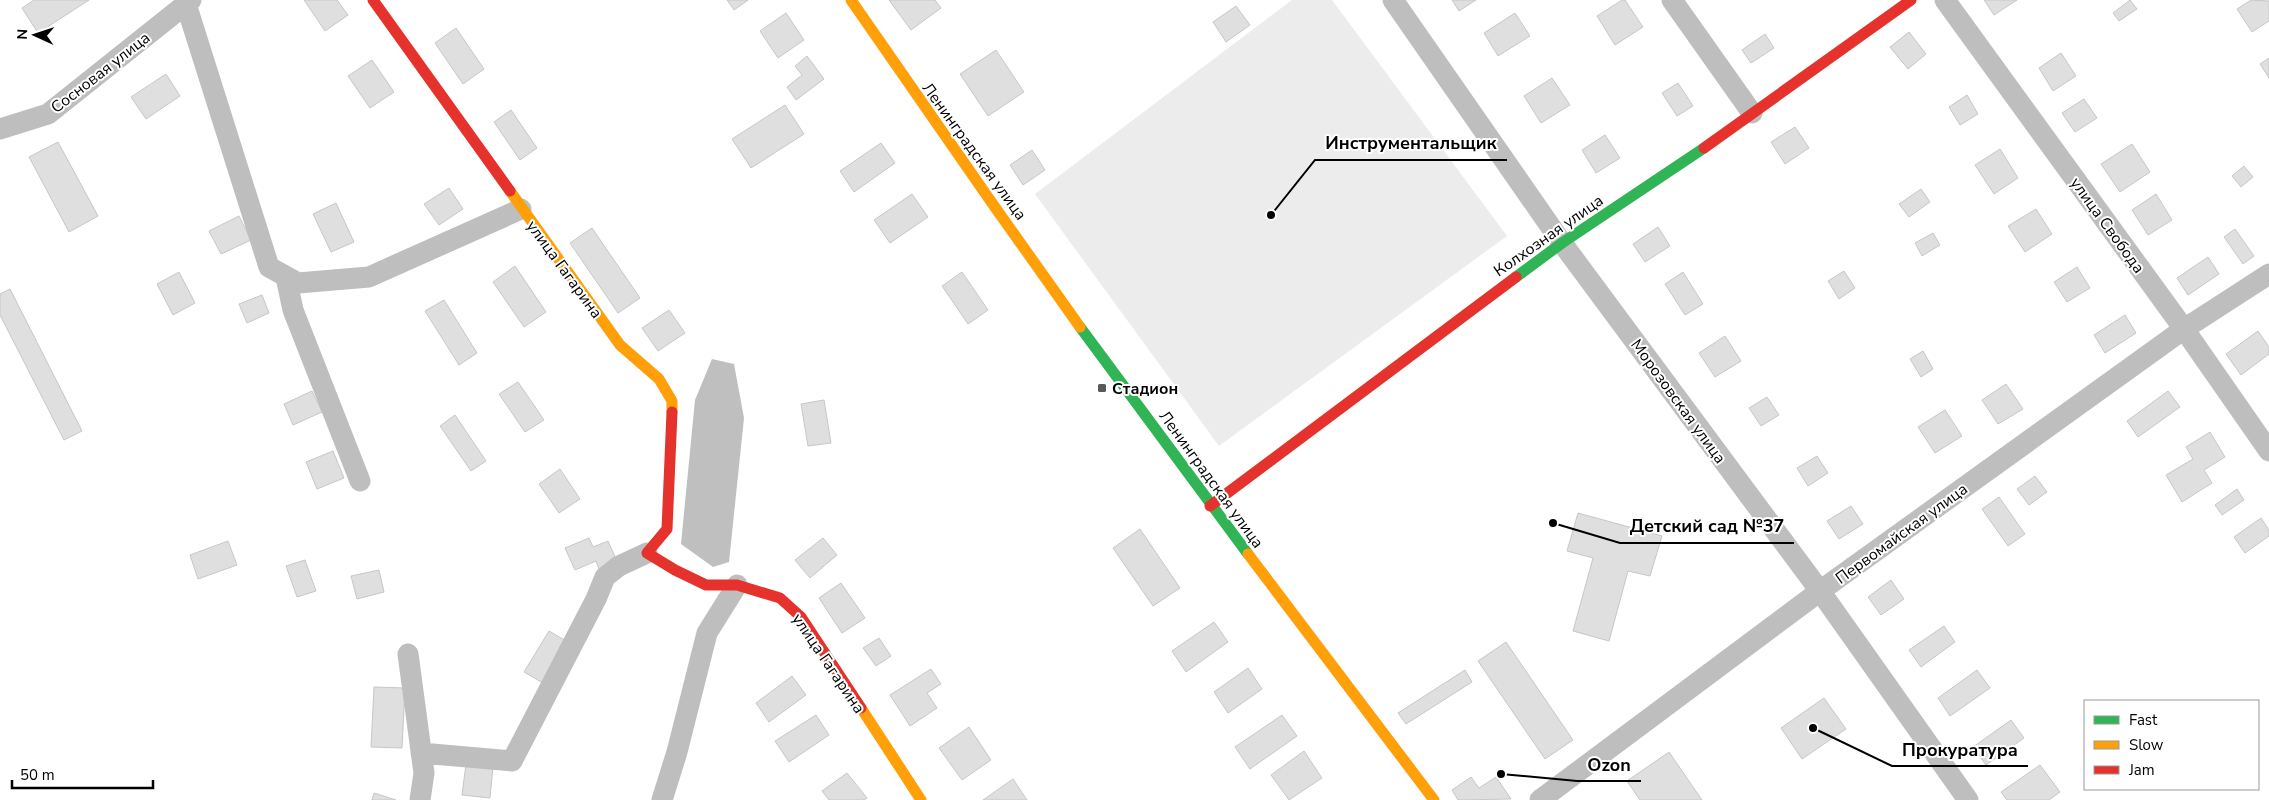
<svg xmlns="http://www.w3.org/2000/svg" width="2269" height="800" font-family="'Nunito Sans',sans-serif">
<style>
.green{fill:#ececec}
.water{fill:#bfbfbf}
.building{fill:#dfdfdf;stroke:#c7c7c7}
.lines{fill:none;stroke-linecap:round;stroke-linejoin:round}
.street{stroke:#bebebe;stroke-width:21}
.fast{stroke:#30b455;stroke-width:11}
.slow{stroke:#ff9f0a;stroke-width:11}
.jam{stroke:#e5322d;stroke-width:11}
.poi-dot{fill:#595959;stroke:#fff;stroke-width:2}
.labels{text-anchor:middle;stroke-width:4;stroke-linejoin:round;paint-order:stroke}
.street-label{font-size:16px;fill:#000;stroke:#fff}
.poi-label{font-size:16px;font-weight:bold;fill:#000;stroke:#fff;text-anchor:start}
.leader{fill:none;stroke:#000;stroke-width:2}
.callout-dot{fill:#000;stroke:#fff;stroke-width:2}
.callout-label{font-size:18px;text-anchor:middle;font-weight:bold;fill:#000;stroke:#fff;stroke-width:4;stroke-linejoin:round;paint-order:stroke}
</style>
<rect width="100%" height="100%" fill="#fff"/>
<!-- green -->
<path class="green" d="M1292,0h40l175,236 -288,210 -184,-252z"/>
<!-- water -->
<path class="water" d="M712,359l22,5 10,54 -15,144 -16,5 -32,-23 14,-144z"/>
<!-- building -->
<path class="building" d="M34,0h55l-51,33 -16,-25z
M304,0h33l11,15 -23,16z
M727,0h21l-14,10z
M889,0h46l6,8 -30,22z
M1452,0h24l-17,11z
M1622,0h3l18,27 -28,18 -18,-29z
M1984,0h33l-23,15z
M2130,0l7,9 -18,12 -6,-8z
M2251,0l18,1v20l-17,11 -15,-23z
M1236,6l14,19 -24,17 -13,-20z
M786,13l18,27 -26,18 -18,-27z
M1515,13l15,23 -32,20 -14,-23z
M456,28l28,41 -21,15 -28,-41z
M1909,32l17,22 -18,15 -18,-22z
M1765,34l9,14 -23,15 -9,-13z
M996,50l28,42 -36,24 -28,-42z
M2061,53l15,23 -23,15 -14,-23z
M807,56l17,23 -28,21 -9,-13 15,-12 -7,-9z
M2269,58v20l-9,-14z
M372,60l22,32 -24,16 -22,-32z
M166,74l14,22 -34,23 -15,-22z
M1552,78l18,27 -29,18 -17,-27z
M1678,83l15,23 -16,10 -15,-23z
M1967,95l11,19 -18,11 -11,-18z
M2084,99l13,19 -22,14 -13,-19z
M785,105l19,29 -53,34 -19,-29z
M511,110l26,38 -17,12 -26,-38z
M1795,127l14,21 -24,16 -14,-22z
M1605,135l15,23 -24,15 -14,-23z
M58,142l40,74 -29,16 -40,-75z
M881,143l14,20 -41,29 -14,-21z
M2132,144l18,28 -30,20 -19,-28z
M2000,149l18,29 -24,16 -19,-29z
M1032,150l13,20 -22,15 -13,-20z
M2244,166l9,11 -12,10 -9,-11z
M449,188l14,21 -24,16 -15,-21z
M1921,189l9,13 -21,15 -10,-13z
M912,194l16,23 -38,26 -16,-23z
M2156,194l16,26 -24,15 -16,-25z
M336,203l18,39 -23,10 -18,-38z
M2036,209l16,25 -27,18 -17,-26z
M239,216l12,24 -30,14 -12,-23z
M1658,227l12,19 -25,16 -12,-18z
M592,228l48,70 -22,15 -48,-70z
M2235,229l19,27 -11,8 -19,-27z
M1933,233l7,12 -18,11 -7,-13z
M2208,257l11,17 -31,21 -11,-17z
M515,266l31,46 -22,15 -31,-45z
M2077,267l13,21 -23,14 -13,-20z
M1844,271l11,17 -16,11 -11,-18z
M179,272l16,31 -22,12 -16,-31z
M962,272l26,38 -20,14 -26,-38z
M1683,272l20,32 -18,11 -20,-31z
M10,289l72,142 -18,9 -64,-125v-21z
M262,295l7,18 -22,10 -8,-19z
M444,300l33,53 -18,12 -34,-54z
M669,310l16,23 -27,18 -16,-23z
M2125,315l11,18 -31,20 -11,-18z
M2258,331l11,16v7l-28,21 -15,-21z
M1725,336l16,25 -26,16 -16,-24z
M1923,351l10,18 -12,8 -11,-18z
M518,382l26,38 -19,12 -26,-38z
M2006,384l17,25 -25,15 -16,-24z
M312,391l10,21 -29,13 -9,-21z
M2168,391l12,16 -42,30 -11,-16z
M1767,397l12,18 -18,11 -12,-18z
M824,400l7,43 -23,3 -7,-42z
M1945,410l17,26 -27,17 -17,-26z
M455,415l31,46 -15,10 -31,-45z
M2210,432l15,25 -21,13 8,13 -30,19 -16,-27 27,-16 -7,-12z
M333,451l11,27 -27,11 -11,-27z
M1817,456l11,17 -20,13 -11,-18z
M560,469l20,30 -21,14 -20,-29z
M2035,476l12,16 -18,13 -12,-16z
M2237,489l7,11 -22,15 -7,-10z
M1999,497l26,37 -17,12 -26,-37z
M1851,506l12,18 -24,15 -12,-18z
M1578,513l84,23 -12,40 -22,-5 -19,70 -36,-10 20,-73 -26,-7z
M2261,518l8,12v6l-24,17 -11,-16z
M1140,529l40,59 -27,18 -40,-58z
M589,538l4,9 15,-6 9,20 -18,8 -3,-8 -21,9 -10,-22z
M823,538l14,17 -27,23 -15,-18z
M228,541l9,24 -39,14 -8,-24z
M305,560l11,31 -19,6 -11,-31z
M379,570l5,22 -27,7 -6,-23z
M1891,580l13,19 -23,16 -13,-18z
M841,583l24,35 -23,15 -23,-35z
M1214,622l14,20 -42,30 -14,-21z
M1944,626l11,16 -34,25 -12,-17z
M549,631l19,11 -25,41 -19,-11z
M879,638l12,18 -15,10 -13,-18z
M1506,642l67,98 -28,19 -67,-98z
M1248,668l14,21 -34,24 -14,-21z
M931,669l10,15 -14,9 10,15 -27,18 -20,-31z
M1465,670l7,12 -66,42 -8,-11z
M1977,670l13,18 -40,28 -12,-18z
M792,676l14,19 -37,27 -13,-19z
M374,687l31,1 -3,60 -31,-1z
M1824,698l22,31 -44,30 -21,-31z
M816,715l13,20 -40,27 -14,-21z
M1282,715l15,21 -47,33 -15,-22z
M2011,720l13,18 -38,27 -13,-18z
M969,727l22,33 -29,20 -23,-32z
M1304,751l18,27 -33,22 -18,-25z
M1669,752l33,48h-62l-13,-19z
M466,764l27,3 -3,31 -28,-3z
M2040,765l20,27 -11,8h-42l-6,-8z
M847,773l20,25 -3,2h-35l-7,-9z
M1471,777l8,11 17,-11 15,22 -53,1 -6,-10z
M1013,779l14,21h-44z
M374,793l22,7h-24z"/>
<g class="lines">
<!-- street -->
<path class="street" d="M1393,0l169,243 258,348 148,209
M1672,0l80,113
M1945,0l239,329 85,122
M186,4l83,263 29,16 71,-6 152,-68
M0,129l48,-15 143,-114
M286,277l7,33 67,171
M408,654l16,119 -4,27
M421,753l91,8 84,-162 9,-22 14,-11 28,-13
M662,800l15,-48 30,-119 30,-48
M1540,800l280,-209 364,-262 85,-55"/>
<!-- fast -->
<path class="fast" d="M1516,277l46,-34 142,-95
M1080,327l168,227"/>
<!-- slow -->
<path class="slow" d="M851,0l141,203 88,124
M510,191l110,154 39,34 13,22v11
M1248,554l186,246
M861,708l60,92"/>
<!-- jam -->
<path class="jam" d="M373,0l137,191
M1704,148l207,-148
M672,412l-5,117 -20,24 28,17 31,15h31l43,13 21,19 60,91
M1210,506l306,-229"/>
</g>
<!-- markers -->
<rect class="poi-dot" x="1097" y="383" width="10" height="10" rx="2.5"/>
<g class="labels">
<!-- street labels -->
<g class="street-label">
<text transform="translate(100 72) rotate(-38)" y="6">Сосновая улица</text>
<text transform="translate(975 151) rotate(54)" y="6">Ленинградская улица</text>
<text transform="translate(2108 225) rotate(54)" y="6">улица Свобода</text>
<text transform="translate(1548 235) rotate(-35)" y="6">Колхозная улица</text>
<text transform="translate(565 269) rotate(54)" y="6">улица Гагарина</text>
<text transform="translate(1679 401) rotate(54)" y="6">Морозовская улица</text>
<text transform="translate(1212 479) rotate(54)" y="6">Ленинградская улица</text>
<text transform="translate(1901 533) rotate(-36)" y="6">Первомайская улица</text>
<text transform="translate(829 663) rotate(56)" y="6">улица Гагарина</text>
</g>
<!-- poi labels -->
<g class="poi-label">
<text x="1112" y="394">Стадион</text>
</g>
</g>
<!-- callouts -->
<path class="leader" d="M1271 215L1315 160H1507M1553 523L1620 543H1794M1813 728L1892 766H2028M1501 774L1577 781H1641"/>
<g class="callout-dot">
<circle cx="1271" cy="215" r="5"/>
<circle cx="1553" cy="523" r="5"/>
<circle cx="1813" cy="728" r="5"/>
<circle cx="1501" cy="774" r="5"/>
</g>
<g class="callout-label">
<text x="1411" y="149">Инструментальщик</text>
<text x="1707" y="532">Детский сад №37</text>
<text x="1960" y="756">Прокуратура</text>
<text x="1609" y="771">Ozon</text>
</g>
<!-- legend -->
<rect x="2084" y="700" width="175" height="90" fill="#ffffff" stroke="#999999"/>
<rect x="2094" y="716" width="25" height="8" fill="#30b455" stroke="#999999"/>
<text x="2129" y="725" font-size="15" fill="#000000">Fast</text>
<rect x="2094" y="741" width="25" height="8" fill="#ff9f0a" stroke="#999999"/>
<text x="2129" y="750" font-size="15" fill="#000000">Slow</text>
<rect x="2094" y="766" width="25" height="8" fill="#e5322d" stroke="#999999"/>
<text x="2129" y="775" font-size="15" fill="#000000">Jam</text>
<!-- north arrow -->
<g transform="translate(35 35) rotate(273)" stroke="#ffffff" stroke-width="4" paint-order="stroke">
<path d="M0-4L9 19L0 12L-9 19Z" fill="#000000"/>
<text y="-8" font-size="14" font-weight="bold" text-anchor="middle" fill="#000000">N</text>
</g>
<!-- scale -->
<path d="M12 780v8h141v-8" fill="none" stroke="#000000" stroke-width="2.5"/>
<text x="20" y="780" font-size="15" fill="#000000" stroke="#ffffff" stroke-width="4" paint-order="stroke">50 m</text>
</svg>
